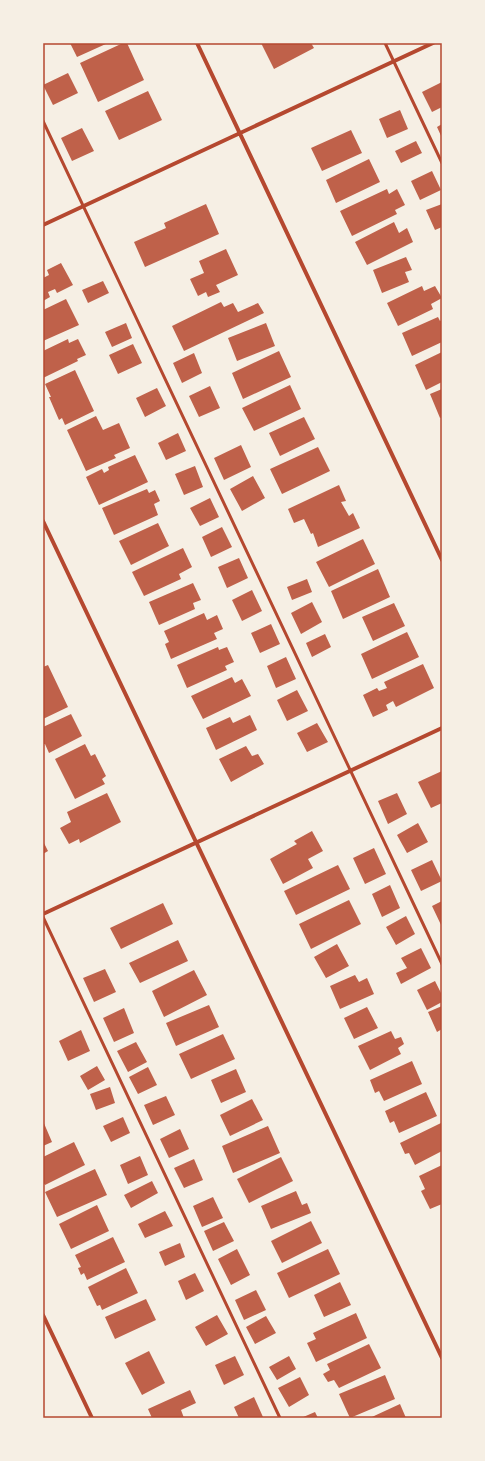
<svg xmlns="http://www.w3.org/2000/svg" width="485" height="1461" font-family="Literata,serif">
<style>
.building{fill:#bf614a}
.lines{fill:none;stroke-linecap:round;stroke-linejoin:round}
.service{stroke:#b5482f;stroke-width:3}
.minor{stroke:#b5482f;stroke-width:4}
.neatline{fill:none;stroke:#b5482f;stroke-width:1.5}
</style>
<rect width="100%" height="100%" fill="#f6efe4"/>
<!-- building -->
<path class="building" d="M70,43h38l-31,14z
M123,43h4l17,37 -46,22 -18,-39z
M261,43h50l3,5 -40,21z
M68,73l10,20 -25,12 -10,-20z
M442,82v25l-10,5 -10,-20z
M148,91l14,29 -43,20 -14,-29z
M400,110l8,19 -21,9 -8,-19z
M442,124v14l-5,-11z
M82,128l12,23 -22,10 -11,-23z
M351,130l11,23 -40,18 -11,-23z
M416,141l6,12 -21,10 -6,-12z
M369,159l11,23 -44,21 -10,-23z
M432,171l9,19 -21,10 -9,-19z
M387,189l2,5 8,-5 8,16 -10,5 2,4 -45,22 -12,-25z
M206,204l13,30 -74,33 -11,-25 32,-14 -2,-5z
M442,204v23l-7,3 -9,-20z
M394,222l5,11 8,-5 6,14 -46,23 -12,-23z
M226,249l12,26 -22,10 4,7 -12,5 -2,-5 -8,4 -8,-17 14,-6 -5,-12z
M406,257l6,13 -7,2 4,10 -27,11 -9,-23z
M61,263l12,22 -16,8 -2,-4 -7,3 2,5 -7,4v-23l6,-3 -2,-5z
M103,281l6,12 -21,10 -6,-13z
M422,286l2,5 11,-5 7,12 -11,6 2,5 -35,17 -11,-23z
M66,299l13,26 -36,16v-31z
M221,302l3,5 9,-4 5,9 20,-9 6,10 -80,38 -12,-25z
M438,317l2,4 2,-1v22l-30,14 -10,-23z
M126,323l6,15 -20,9 -7,-15z
M266,323l9,23 -38,15 -9,-23z
M68,339l1,4 9,-4 8,16 -9,4 1,2 -35,17v-27z
M133,344l9,19 -24,11 -9,-19z
M279,351l12,26 -48,22 -11,-26z
M442,352v30l-16,8 -11,-25z
M194,353l8,20 -20,10 -9,-20z
M75,370l19,41 -29,14 -3,-7 -3,2 -10,-23h2l-6,-13z
M290,385l11,24 -47,22 -12,-23z
M210,386l10,22 -21,9 -10,-21z
M157,388l9,18 -21,11 -9,-19z
M442,389v28l-2,1 -10,-24z
M96,416l7,14 16,-7 11,25 -16,7 2,3 -30,13 -19,-41z
M304,417l11,22 -35,17 -11,-23z
M178,433l8,18 -20,9 -8,-17z
M241,445l10,22 -27,13 -10,-22z
M318,447l12,24 -48,23 -12,-25z
M135,455l13,27 -49,23 -13,-28 16,-8 2,4 5,-3 -1,-3z
M195,466l8,21 -19,8 -9,-21z
M253,476l12,22 -23,13 -12,-22z
M339,485l7,16 -5,1 8,14 4,-3 7,15 -42,19 -5,-14 -2,1 -7,-15 -10,4 -6,-14z
M147,489l2,4 6,-3 5,11 -6,3 4,11 -44,20 -12,-27z
M210,498l9,19 -19,9 -10,-18z
M158,523l11,23 -38,19 -12,-24z
M222,527l10,20 -21,10 -9,-20z
M363,539l12,25 -46,23 -13,-25z
M183,548l9,19 -13,7 2,5 -37,17 -12,-24z
M239,558l9,20 -21,10 -9,-21z
M378,569l12,28 -47,22 -12,-28z
M307,579l5,13 -20,8 -5,-13z
M193,583l8,17 -8,3 2,6 -36,16 -10,-23z
M252,590l10,21 -20,10 -10,-21z
M312,602l10,20 -21,12 -10,-21z
M394,603l11,23 -32,15 -11,-24z
M204,613l3,7 10,-5 6,14 -9,4 3,6 -46,20 -6,-15 4,-2 -5,-11z
M271,624l9,20 -20,9 -9,-20z
M407,632l12,25 -47,22 -11,-25z
M325,634l6,13 -19,10 -6,-14z
M218,647l1,3 8,-3 7,15 -9,4 2,4 -40,18 -10,-23z
M286,657l10,22 -20,9 -9,-22z
M423,664l11,24 -38,19 -3,-6 -7,4 2,5 -15,7 -10,-22 14,-7 2,3 8,-3 -3,-6z
M48,665l20,42 -25,12v-52z
M232,677l3,6 7,-4 9,17 -48,23 -12,-23z
M297,690l11,21 -21,10 -10,-21z
M71,714l11,22 -33,17 -4,-9h-2v-17z
M250,715l7,15 -41,20 -10,-22 24,-11 3,6z
M317,723l11,19 -21,10 -10,-19z
M85,744l6,12 4,-2 11,22 -4,3 3,5 -30,15 -20,-40z
M246,746l6,10 6,-2 6,10 -33,18 -12,-23z
M442,771v32l-11,5 -13,-26z
M107,793l14,29 -41,21 -1,-4 -10,5 -9,-16 11,-6 -4,-10z
M397,793l10,21 -19,10 -10,-23z
M418,823l10,19 -21,11 -10,-18z
M312,831l11,20 -15,8 5,9 -30,16 -13,-25 27,-15 -3,-3z
M43,841l5,10 -5,3z
M374,848l12,26 -21,10 -12,-26z
M432,860l10,21 -21,10 -10,-21z
M338,865l12,24 -54,26 -12,-24z
M390,885l10,23 -18,9 -10,-23z
M349,900l12,24 -50,25 -12,-25z
M442,901v26l-10,-21z
M163,903l10,21 -52,25 -11,-21z
M406,916l9,18 -19,11 -10,-18z
M178,940l10,21 -48,22 -11,-20z
M337,944l12,22 -23,12 -12,-21z
M421,948l10,20 -30,16 -5,-11 11,-5 -6,-10z
M105,969l11,23 -22,10 -11,-24z
M194,970l13,25 -43,22 -12,-26z
M355,975l4,7 8,-4 7,16 -34,15 -10,-23z
M435,981l7,14v7l-15,8 -10,-20z
M209,1005l10,22 -43,19 -10,-23z
M442,1006v23l-5,3 -9,-20z
M367,1007l11,21 -24,11 -10,-21z
M124,1008l10,25 -20,9 -11,-24z
M81,1030l9,21 -22,10 -9,-20z
M391,1031l4,8 6,-2 3,7 -6,4 3,6 -31,16 -12,-24z
M223,1034l12,25 -44,20 -12,-25z
M136,1042l11,20 -19,10 -11,-21z
M412,1061l10,23 -38,17 -5,-10 -4,2 -5,-13z
M97,1066l8,14 -17,10 -8,-14z
M148,1067l9,18 -19,9 -9,-17z
M236,1069l10,23 -25,11 -10,-23z
M110,1087l5,16 -19,7 -6,-16z
M426,1092l11,24 -38,17 -5,-12 -4,2 -5,-12z
M166,1096l9,19 -22,10 -9,-20z
M252,1099l11,21 -33,16 -10,-21z
M123,1117l7,16 -19,9 -8,-16z
M43,1121l9,21 -9,4z
M441,1123l1,2v26l-27,14 -6,-12 -4,1 -5,-11z
M268,1126l12,27 -47,20 -11,-27z
M180,1129l9,20 -20,9 -9,-19z
M74,1142l11,23 -40,20 -2,-3v-25z
M140,1156l8,19 -20,9 -8,-19z
M281,1157l12,24 -44,22 -12,-24z
M194,1159l9,21 -19,8 -10,-20z
M442,1165v39l-12,5 -9,-18 4,-2 -6,-13z
M95,1169l12,26 -50,22 -12,-25z
M152,1181l6,12 -27,15 -7,-13z
M296,1191l6,14 5,-2 4,10 -40,16 -10,-23z
M213,1197l10,21 -21,9 -9,-21z
M97,1205l12,26 -38,18 -12,-25z
M165,1211l8,15 -28,12 -7,-14z
M311,1221l11,22 -40,20 -11,-22z
M224,1222l10,19 -21,10 -9,-20z
M113,1237l12,25 -38,18 -3,-7 -3,2 -3,-7 3,-1 -6,-12z
M180,1243l5,14 -20,9 -6,-14z
M237,1249l13,26 -19,10 -13,-26z
M328,1249l12,25 -51,24 -12,-25z
M126,1268l12,25 -36,17 -2,-5 -3,1 -9,-19z
M195,1273l9,18 -18,9 -8,-19z
M340,1282l11,23 -27,12 -10,-22z
M256,1290l10,20 -22,10 -9,-20z
M146,1299l10,21 -41,19 -10,-22z
M356,1313l11,25 -51,24 -9,-19 9,-4 -3,-6z
M217,1315l11,19 -22,12 -11,-19z
M266,1316l10,17 -21,11 -9,-17z
M369,1344l12,24 -42,20 -5,-8 -6,2 -5,-8 7,-4 -3,-6z
M149,1351l16,32 -23,12 -17,-32z
M235,1356l9,19 -20,10 -9,-20z
M289,1356l7,13 -19,11 -8,-13z
M385,1375l10,24 -45,19 -11,-24z
M300,1377l9,18 -20,12 -11,-19z
M190,1390l6,13 -15,7 3,8h-32l-4,-9z
M254,1397l9,20 -24,1 -5,-11z
M400,1404l6,14h-36l4,-2z
M315,1412l3,6h-17z"/>
<g class="lines">
<!-- service -->
<path class="service" d="M385,43l57,120
M43,121l399,843
M43,917l237,501"/>
<!-- minor -->
<path class="minor" d="M197,43l245,517
M43,225l390,-182
M43,521l399,837
M43,914l399,-186
M43,1315l49,103"/>
</g>
<!-- border -->
<rect width="485" height="1461" fill="none" stroke="#f6efe4" stroke-width="88"/>
<rect x="44" y="44" width="397" height="1373" class="neatline"/>
</svg>
